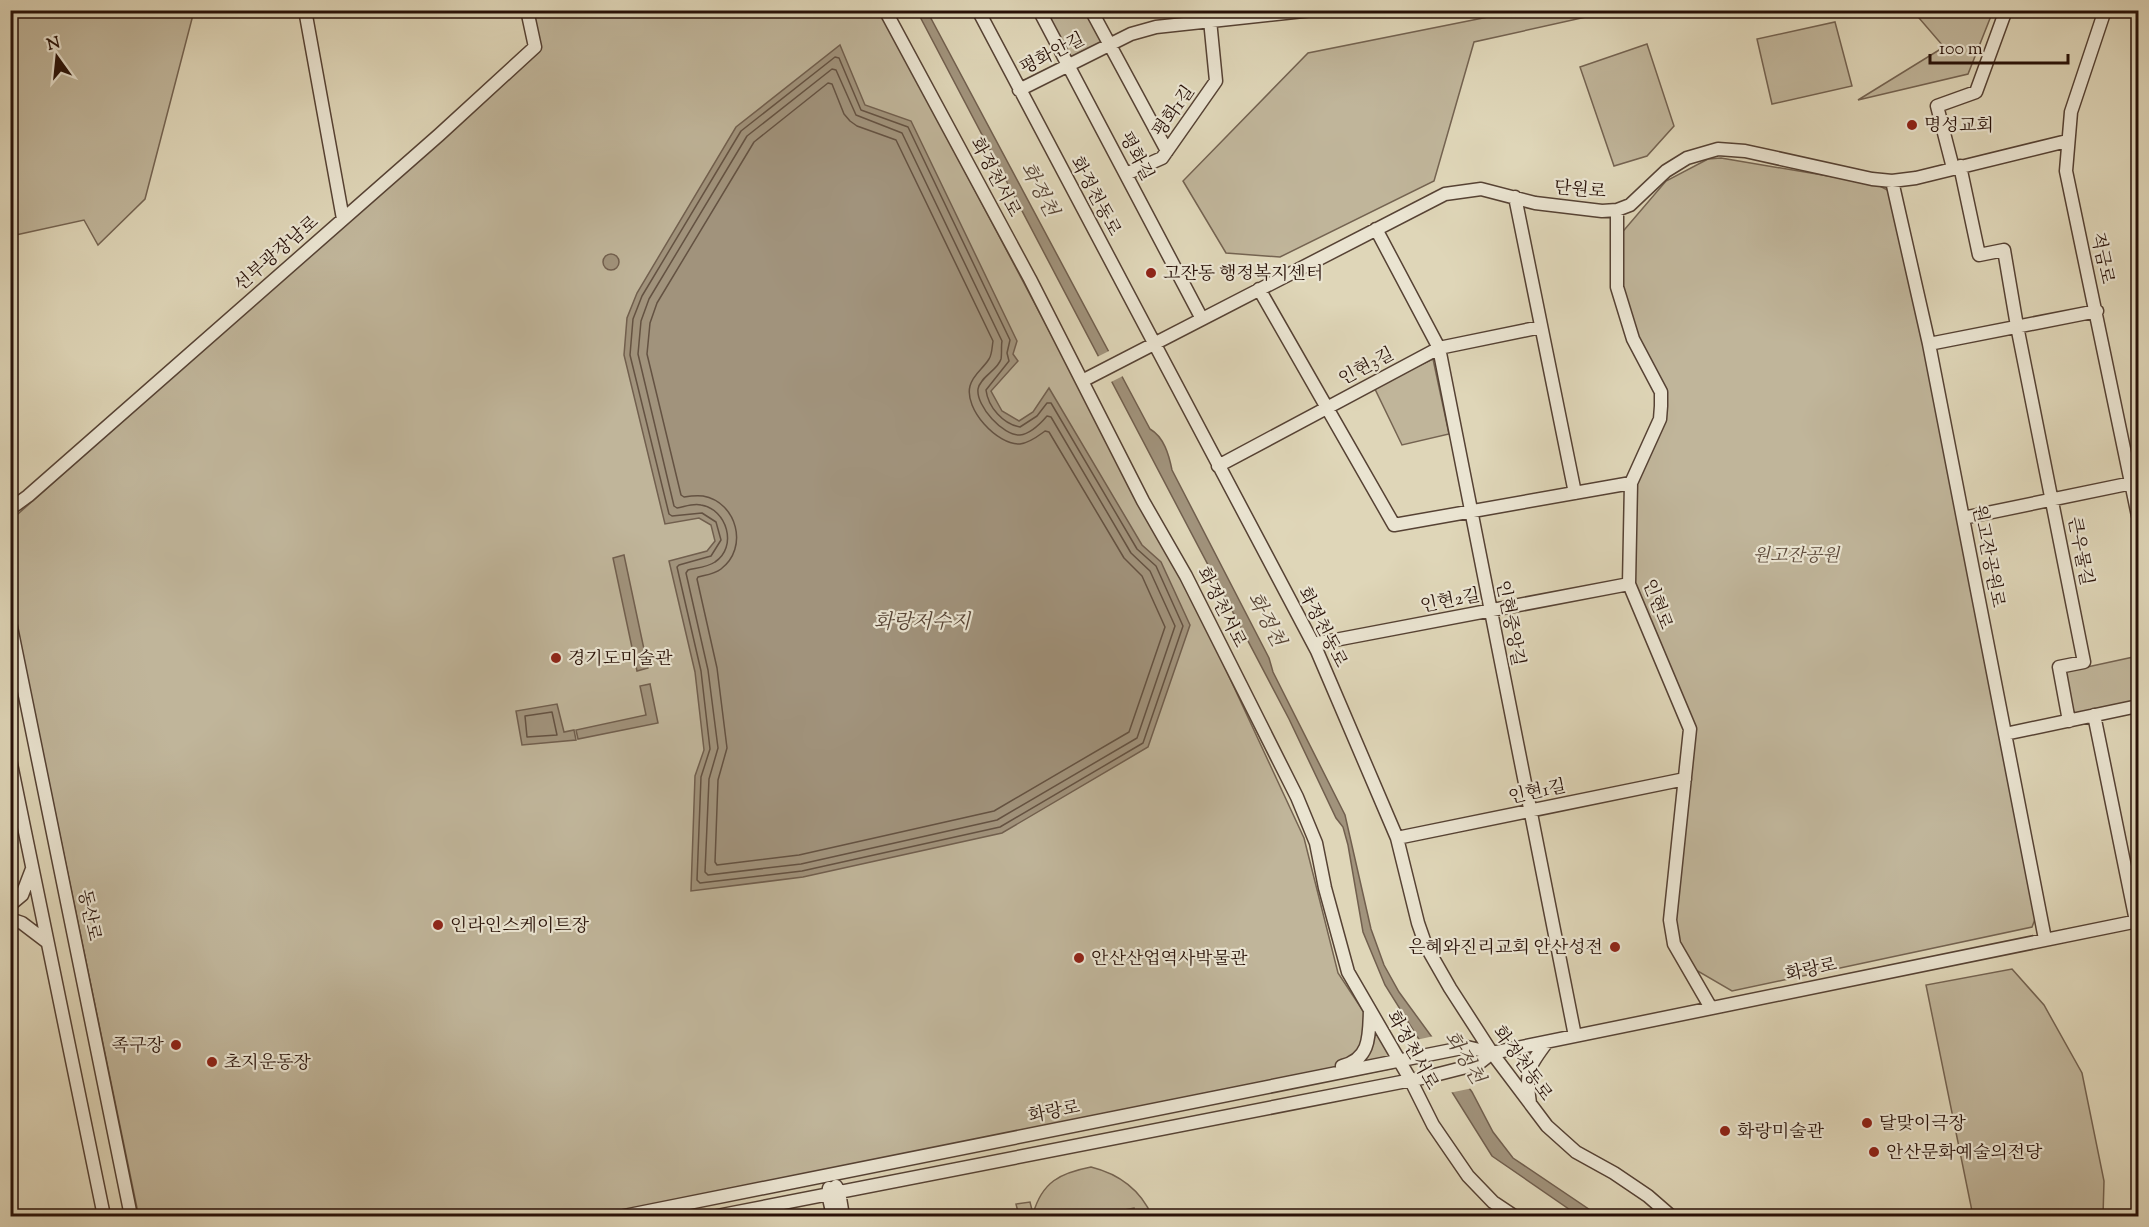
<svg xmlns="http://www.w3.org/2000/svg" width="2149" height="1227" font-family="'Sorts Mill Goudy','Noto Serif KR',serif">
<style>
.green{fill:#c0b59a;stroke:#746351;stroke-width:1.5}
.water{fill:#a1937c;stroke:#715f4e;stroke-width:1.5}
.pier{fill:#dfd6b8}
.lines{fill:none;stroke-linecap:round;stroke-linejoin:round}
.shore{stroke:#645242;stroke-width:1.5}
.minor-casing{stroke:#564234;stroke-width:15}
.minor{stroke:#eae4d1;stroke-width:12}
.poi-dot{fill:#8f2418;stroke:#eae4d1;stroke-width:2}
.labels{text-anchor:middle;stroke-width:4.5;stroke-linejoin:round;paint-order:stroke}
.street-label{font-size:18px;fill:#281108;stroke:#eae4d1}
.poi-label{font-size:18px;fill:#281108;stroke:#eae4d1;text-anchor:start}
.park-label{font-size:18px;font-style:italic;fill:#5d4a3b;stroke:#eae4d1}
.water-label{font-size:20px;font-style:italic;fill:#584536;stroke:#eae4d1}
</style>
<rect width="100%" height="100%" fill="#dfd6b8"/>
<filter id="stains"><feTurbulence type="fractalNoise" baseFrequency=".00333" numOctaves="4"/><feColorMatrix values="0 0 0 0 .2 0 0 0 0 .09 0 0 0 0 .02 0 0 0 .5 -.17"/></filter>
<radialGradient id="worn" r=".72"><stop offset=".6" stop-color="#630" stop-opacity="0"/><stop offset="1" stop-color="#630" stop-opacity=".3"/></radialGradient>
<!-- green -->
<path class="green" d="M10,11h184l-49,188 -47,46 -14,-25 -73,16z
M533,11h347l327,618 97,209 34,135 62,94 -765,149h-495l-3,-8 -126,-609 -1,-78 530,-470z
M1045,11h42l17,31 -33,17z
M1518,11h95l-139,31 -40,139 -154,76 -54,-4 -43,-72 125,-128z
M1913,11h80l-25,63 -110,26 86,-53z
M1835,22l17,64 -80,18 -15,-65z
M1647,44l27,82 -27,30 -33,10 -34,-99z
M1721,158l155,26 21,11 140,719 -5,13 -300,64 -43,-25 -23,-38 20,-196 -56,-137 -2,-111 30,-61 1,-31 -33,-55 -7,-101 47,-55 42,-22z
M1433,359l16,75 -47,11 -28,-58z
M2138,656v46l-65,13 -9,-43z
M2012,969l32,36 38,68 22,108 -1,35h-130l-47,-231z
M1091,1167c28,7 49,22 61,49h-16l-2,-8 -41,8h-74l-3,-12 14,-2 3,12c9,-32 27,-41 58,-47z"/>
<!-- water -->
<path class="water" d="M917,11h10l223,418c14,8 19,26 22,41l97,188 4,14 72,143 26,114 13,36 15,27 73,100 21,40 20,26 86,58h-20l-87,-60 -107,-171 -22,-53 -15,-87 -5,-18 -7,-9 -47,-99z
M840,45l25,60 46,16 106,220 -4,13 5,7 -27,30 11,20 17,10 14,-9 16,-24 93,157 19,17 29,63 -42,122 -146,86 -199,44 -112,14 4,-115 9,-26 -9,-78 -26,-111 38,-10 8,-10 -4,-16 -12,-7 -34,6 -41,-169 3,-37 10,-25 99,-166z
M603 262a8 8 0 1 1 16 0a8 8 0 1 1-16 0Z
M624,555l24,113 -11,3 -24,-113z
M650,684l8,39 -80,16 -2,-9 70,-15 -6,-29z
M557,704l7,28 10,-2 2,10 -54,5 -6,-34z"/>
<!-- pier -->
<path class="pier" d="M1111,350l14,25 -16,8 -14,-25z
M1434,1036l39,52 -24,5 -33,-53z"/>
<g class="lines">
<!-- shore -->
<path class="shore" d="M835,57l4,1 22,52 47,17 102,213 -3,13 2,8 -23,29c2,17 17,34 34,37l17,-11 10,-13h4l86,146 19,17 27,60 -40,117 -143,84 -198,44 -102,12 -3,-3 4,-103 9,-28 -9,-78 -24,-104 2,-2 32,-9 10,-16 -5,-18 -14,-9 -30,3 -3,-2 -39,-159 3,-36 9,-23 99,-165z
M832,69l4,1 20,45 46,18 100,208c-1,5 0,13 -1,18 -3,11 -21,18 -23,30 -2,17 25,47 42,46 10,-1 21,-12 27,-19l4,1 80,136 19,18 25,55 -38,112 -140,82 -196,44 -93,11 -3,-3 4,-93 9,-31 -10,-78 -22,-97 2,-3c8,-2 20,-3 27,-8 23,-15 12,-53 -14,-57 -8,-2 -17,2 -24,3l-3,-2 -36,-152 3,-33 8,-22 98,-163z
M828,83l4,1 12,30 6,7 7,5 39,14 97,201c-1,6 -1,14 -4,18 -6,10 -16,15 -19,27 -6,23 27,59 50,58 10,-1 18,-8 25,-13l4,1 75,126 18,18 23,51 -36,105 -135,79 -195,44 -82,10 -2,-3 3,-82 9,-32 -10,-80 -20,-89 1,-2c8,-2 17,-3 23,-8 28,-21 16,-67 -18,-73 -7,-1 -13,0 -19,1l-3,-2 -34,-141 3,-31 7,-20 97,-161z
M552,712l5,23 -30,2 -2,-21z"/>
<defs>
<path id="minor" d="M305,10l38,209
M885,10l145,269 113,222 43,75 111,221 19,46 9,45 23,84 62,107 23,46 35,51 25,26 21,14
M978,10l339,641 80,187 21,85 8,23 24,42 42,65 55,73 29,26 38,21 34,23 23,20
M1039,10l163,309
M1091,10l76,141
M2105,10l-34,102 -5,59 72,345
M1019,90l112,-56 25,-7 157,-17
M1960,166l19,89 25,-5 13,76 67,336 -25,5 10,54
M1953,168l-16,-62 39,-14 30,-82
M1126,174l36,-16 54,-77 -7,-71
M1892,181l37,163 116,595
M1515,197l60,296
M1617,210v77l16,52 28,53v14l-1,13 -29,64 -2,101 61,145 -20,191 4,24 37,64
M1376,229l63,119 136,688
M1259,289l135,236 237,-42
M1929,344l168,-33
M1082,381l363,-187 36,-5 54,14 67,8 15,-1 13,-5 36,-34 21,-13 31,-9 27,2 127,28 20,2 24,-3 151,-37
M1218,466l221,-118 102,-21
M10,509l18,-13 411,-361 96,-88 -8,-37
M1963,518l169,-35
M10,622l121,594
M1314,644l315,-60
M2094,715l42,206
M2005,734l133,-28
M10,759l94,457
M1397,838l288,-59
M10,905l12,-10 10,-26
M10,919l12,4 25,19
M1342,1066c29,-7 27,-31 28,-56
M1530,1103c-5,-32 -2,-36 17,-61
M836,1186l3,6 4,24
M829,1188l-1,6 5,22
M624,1216l843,-169 25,6 646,-132
M717,1216l710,-139 51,-13 14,-11"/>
</defs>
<!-- minor casing -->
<use href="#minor" class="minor-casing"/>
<!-- minor -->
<use href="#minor" class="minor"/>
</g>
<!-- markers -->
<g class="poi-dot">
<circle cx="1912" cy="125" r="6"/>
<circle cx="1151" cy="273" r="6"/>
<circle cx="556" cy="658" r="6"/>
<circle cx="438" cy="925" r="6"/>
<circle cx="1615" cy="947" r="6"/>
<circle cx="1079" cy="958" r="6"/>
<circle cx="176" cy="1045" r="6"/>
<circle cx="212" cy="1062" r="6"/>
<circle cx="1867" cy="1123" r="6"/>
<circle cx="1725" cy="1131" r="6"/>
<circle cx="1874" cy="1152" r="6"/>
</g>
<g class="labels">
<!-- street labels -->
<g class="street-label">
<text transform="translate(1052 53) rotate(-27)" y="6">평화안길</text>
<text transform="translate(1173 111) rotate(-55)" y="6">평화1길</text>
<text transform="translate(1137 156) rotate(62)" y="6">평화길</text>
<text transform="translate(996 177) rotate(62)" y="6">화정천서로</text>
<text transform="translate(1580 189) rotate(5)" y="6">단원로</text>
<text transform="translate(1096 196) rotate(62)" y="6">화정천동로</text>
<text transform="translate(276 253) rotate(-41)" y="6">선부광장남로</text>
<text transform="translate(2103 258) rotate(78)" y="6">적금로</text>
<text transform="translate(1366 366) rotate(-28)" y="6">인현3길</text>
<text transform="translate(2081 551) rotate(79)" y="6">큰우물길</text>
<text transform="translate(1989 556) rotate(79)" y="6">원고잔공원로</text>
<text transform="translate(1450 600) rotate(-11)" y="6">인현2길</text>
<text transform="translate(1658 604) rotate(69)" y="6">인현로</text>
<text transform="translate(1222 607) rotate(63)" y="6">화정천서로</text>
<text transform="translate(1511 623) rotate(79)" y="6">인현중앙길</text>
<text transform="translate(1323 627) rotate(63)" y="6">화정천동로</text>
<text transform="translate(1537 791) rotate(-12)" y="6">인현1길</text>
<text transform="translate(90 915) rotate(78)" y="6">동산로</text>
<text transform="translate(1811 969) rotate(-12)" y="6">화랑로</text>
<text transform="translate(1413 1050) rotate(61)" y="6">화정천서로</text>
<text transform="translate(1523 1063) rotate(54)" y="6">화정천동로</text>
<text transform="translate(1054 1111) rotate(-11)" y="6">화랑로</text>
</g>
<!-- poi labels -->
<g class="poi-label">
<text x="1924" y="131">명성교회</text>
<text x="1163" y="279">고잔동 행정복지센터</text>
<text x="568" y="664">경기도미술관</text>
<text x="450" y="931">인라인스케이트장</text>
<text x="1603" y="953" text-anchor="end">은혜와진리교회 안산성전</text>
<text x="1091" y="964">안산산업역사박물관</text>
<text x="164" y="1051" text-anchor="end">족구장</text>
<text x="224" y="1068">초지운동장</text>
<text x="1879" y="1129">달맞이극장</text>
<text x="1737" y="1137">화랑미술관</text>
<text x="1886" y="1158">안산문화예술의전당</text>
</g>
<!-- park labels -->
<g class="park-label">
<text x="1796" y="561">원고잔공원</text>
</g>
<!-- water labels -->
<g class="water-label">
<text transform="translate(1040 189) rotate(62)" y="7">화정천</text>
<text transform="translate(1267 619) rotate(62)" y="7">화정천</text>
<text x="922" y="628">화랑저수지</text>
<text transform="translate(1465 1057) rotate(58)" y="7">화정천</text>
</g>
</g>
<!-- margin -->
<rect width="2149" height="1227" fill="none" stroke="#dfd6b8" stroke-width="36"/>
<rect x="12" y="12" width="2125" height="1203" fill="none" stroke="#281108" stroke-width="3"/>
<rect x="18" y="18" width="2113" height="1191" fill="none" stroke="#281108" stroke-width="1.5"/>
<!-- north arrow -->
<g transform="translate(57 57) rotate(345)" stroke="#eae4d1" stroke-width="4.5" paint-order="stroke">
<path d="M0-4.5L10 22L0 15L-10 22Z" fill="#281108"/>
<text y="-9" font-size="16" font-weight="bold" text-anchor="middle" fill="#281108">N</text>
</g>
<!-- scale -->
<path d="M1930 54v9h138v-9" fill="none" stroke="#281108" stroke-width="3"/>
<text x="1939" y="54" font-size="18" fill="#281108" stroke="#eae4d1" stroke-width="4.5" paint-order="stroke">100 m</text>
<rect width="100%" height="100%" filter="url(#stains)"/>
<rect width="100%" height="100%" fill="url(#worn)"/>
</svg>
